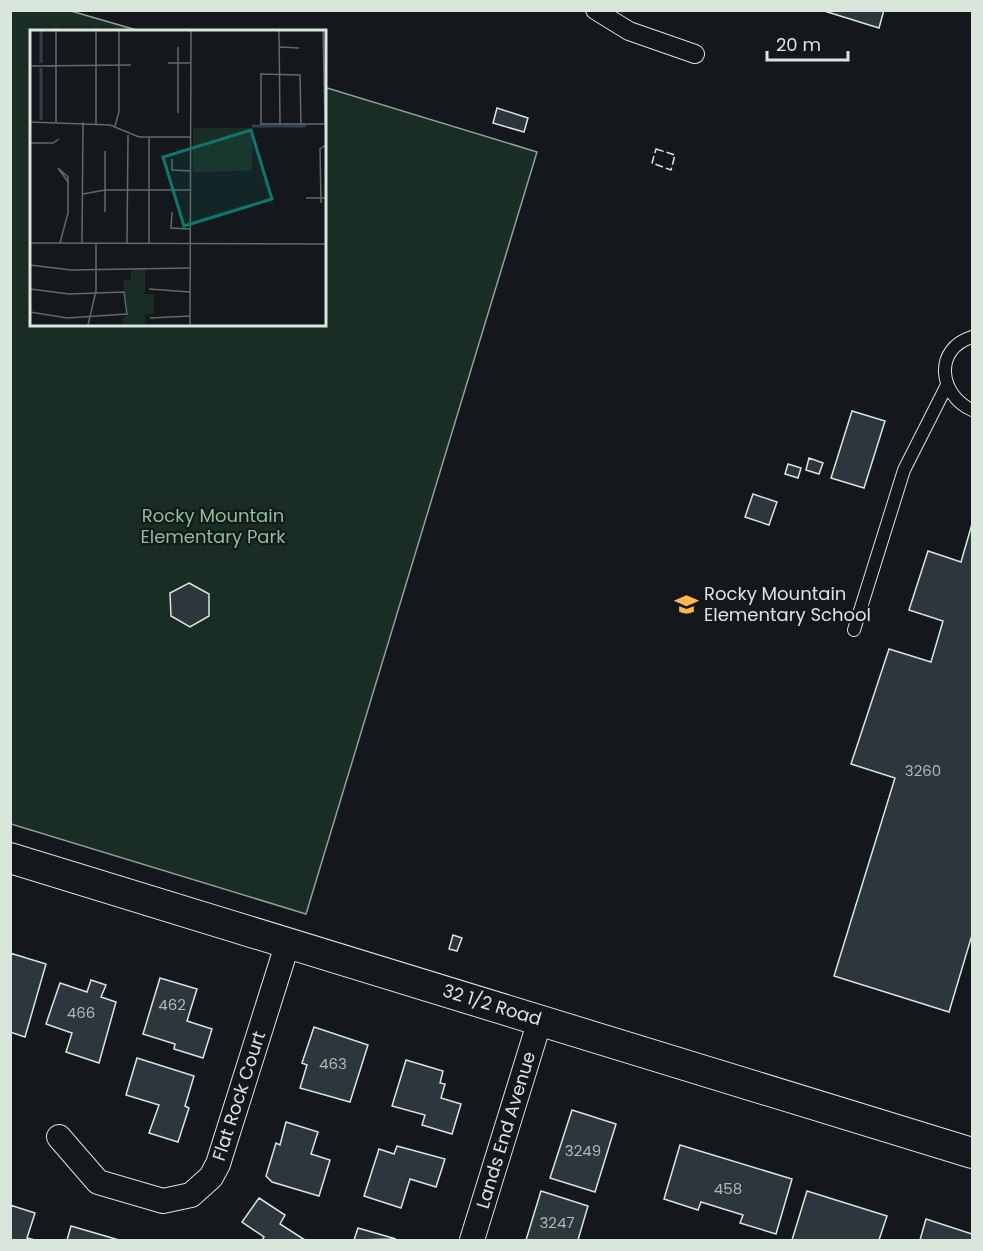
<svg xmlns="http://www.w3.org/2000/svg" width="983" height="1251" font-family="Poppins,sans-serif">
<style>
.green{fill:#1a2d24;stroke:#939e99;stroke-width:1.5}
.building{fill:#2c363c;stroke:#d8e6dc;stroke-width:1.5}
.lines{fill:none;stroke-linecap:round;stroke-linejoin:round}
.service-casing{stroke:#d8e6dc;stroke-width:14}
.pedestrian-casing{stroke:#d8e6dc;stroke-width:20}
.minor-casing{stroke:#d8e6dc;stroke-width:26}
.tertiary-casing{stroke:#d8e6dc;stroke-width:32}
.service{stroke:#14181c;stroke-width:12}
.pedestrian{stroke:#14181c;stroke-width:18}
.minor{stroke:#14181c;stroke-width:24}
.tertiary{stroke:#14181c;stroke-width:30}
.fence{stroke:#d8e6dc;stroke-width:1.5;stroke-dasharray:8 3;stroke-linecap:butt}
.labels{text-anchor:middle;stroke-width:4.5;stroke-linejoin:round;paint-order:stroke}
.number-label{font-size:15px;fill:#adbab4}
.park-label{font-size:18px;fill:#8ac095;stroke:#14181c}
.poi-label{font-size:18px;fill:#d8e6dc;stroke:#14181c;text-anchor:start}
.street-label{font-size:18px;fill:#d8e6dc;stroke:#14181c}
.inset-river{fill:none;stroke:#2f3f4d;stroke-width:3}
.inset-road{fill:none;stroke:#626a69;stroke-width:1.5}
.view{fill:#0f766e;fill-opacity:0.15;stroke:#0f766e;stroke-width:3}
.inset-edge{fill:none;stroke:#d8e6dc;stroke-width:3}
</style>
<rect width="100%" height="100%" fill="#14181c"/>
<!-- green -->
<path class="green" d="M10,11h61l69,20 -108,1v292h292v-237l213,65 -231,762 -295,-90z"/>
<!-- building -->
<path class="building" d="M821,10h63l-5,18z
M497,108l31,10 -4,14 -31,-9z
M852,411l33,10 -21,67 -33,-10z
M809,458l14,5 -4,11 -13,-4z
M788,464l13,4 -3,10 -13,-4z
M753,494l24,8 -8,23 -24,-8z
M972,524v411l-23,77 -115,-36 61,-198 -44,-14 38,-115 42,13 12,-41 -34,-11 19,-59 33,11z
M189,583l20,11v22l-19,11 -19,-11 -1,-23z
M453,935l9,3 -5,13 -8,-2z
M10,953l36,11 -21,73 -15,-5z
M160,978l37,11 -10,32 25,8 -9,29 -29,-9 1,-5 -32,-10z
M91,980l15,5 -5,12 15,5 -17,61 -33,-11 6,-19 -26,-9 14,-41 27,9z
M314,1027l54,18 -18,57 -50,-14 7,-23 -5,-2z
M137,1058l57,18 -9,30 4,2 -11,34 -29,-9 10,-28 -33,-10z
M406,1060l37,11 -3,12 5,1 -4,14 20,6 -9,30 -30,-9 3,-10 -33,-9z
M572,1110l44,14 -21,68 -45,-14z
M286,1122l32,10 -7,22 19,6 -11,36 -47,-14 -6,-6 10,-33 4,2z
M680,1145l112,34 -16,55 -36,-11 3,-8 -42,-13 -3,8 -34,-11z
M397,1146l48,13 -9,28 -26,-8 -9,29 -37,-12 15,-47 15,5z
M541,1191l47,15 -10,34h-52z
M807,1191l80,25 -8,24h-87z
M259,1198l26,17 -5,9 25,16h-43l2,-3 -22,-15z
M10,1205l25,8 -8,25 8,2h-25z
M926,1219l46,15v6h-52z
M71,1226l48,14h-52z
M358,1228l38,11 -42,1z"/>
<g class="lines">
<defs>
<path id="service" d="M972,337c-39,12 -33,58 0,73
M854,630l50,-160 43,-85"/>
<path id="pedestrian" d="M595,10l34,21 66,23"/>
<path id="minor" d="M59,1137l39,45 65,19 28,-6 20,-18 7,-13 70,-222
M472,1240l68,-220"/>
<path id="tertiary" d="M10,858l962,295"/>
</defs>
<!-- service casing -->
<use href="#service" class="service-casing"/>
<!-- pedestrian casing -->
<use href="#pedestrian" class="pedestrian-casing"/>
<!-- minor casing -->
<use href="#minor" class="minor-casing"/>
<!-- tertiary casing -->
<use href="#tertiary" class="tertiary-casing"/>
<!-- service -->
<use href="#service" class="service"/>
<!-- pedestrian -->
<use href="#pedestrian" class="pedestrian"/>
<!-- minor -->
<use href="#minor" class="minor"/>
<!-- tertiary -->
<use href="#tertiary" class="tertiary"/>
<!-- fence -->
<path class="fence" d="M656,149l19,6 -4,15 -19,-7z"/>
</g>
<!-- icons -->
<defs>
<symbol id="school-bare" viewBox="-9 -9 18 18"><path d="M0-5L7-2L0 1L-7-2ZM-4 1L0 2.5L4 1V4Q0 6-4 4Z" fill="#ffb74d" stroke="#14181c" stroke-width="2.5" paint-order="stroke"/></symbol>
</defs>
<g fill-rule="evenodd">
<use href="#school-bare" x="670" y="588" width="33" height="33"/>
</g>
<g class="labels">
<!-- number labels -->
<g class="number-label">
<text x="923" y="776">3260</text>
<text x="172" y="1010">462</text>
<text x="81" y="1018">466</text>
<text x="333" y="1069">463</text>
<text x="583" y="1156">3249</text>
<text x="728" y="1194">458</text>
<text x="557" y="1228">3247</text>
</g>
<!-- park labels -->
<g class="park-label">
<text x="213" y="522">Rocky Mountain<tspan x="213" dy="21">Elementary Park</tspan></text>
</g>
<!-- poi labels -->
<g class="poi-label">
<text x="704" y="600">Rocky Mountain<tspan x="704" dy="21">Elementary School</tspan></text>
</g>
<!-- street labels -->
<g class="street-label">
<text transform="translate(492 1005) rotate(17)" y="6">32 1/2 Road</text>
<text transform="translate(239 1096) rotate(-72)" y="6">Flat Rock Court</text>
<text transform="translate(506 1130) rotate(-73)" y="6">Lands End Avenue</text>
</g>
</g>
<!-- overview -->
<g transform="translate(30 30)">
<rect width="296" height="296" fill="#14181c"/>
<path d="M163,98h59v43l-59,1zM101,239h14v25h9v20h-9v11h-22v-7l5,-5 -5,-33h8z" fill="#1a2d24"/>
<path class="inset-river" d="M11,0v33M11,38v52M222,96h54"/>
<path class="inset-road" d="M249,0l1,94M293,0l2,94M249,17l20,1M138,33h22M0,36l101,-1M148,83v-66M0,92l80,3 29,12h52M26,92v-92M271,94l-1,-49 -39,-1v50h65M66,95v-95M85,96l4,-14v-82M0,113h23l6,-4M142,129v11l19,1M53,164l22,-4h86M276,168h20M291,173l-1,-54 6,-4M75,182v-61M142,182l-1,16 20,1M0,213l296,1M30,213l8,-30v-36l-10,-9 10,14M52,213l1,-121M97,214l1,-109M119,214v-106M0,235l41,5 118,-2M0,259l39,5 55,-2 3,22 -60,4 -37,-6M119,259l41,3M120,288l40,-2M58,295l8,-34v-47M160,295l1,-295"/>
<path class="view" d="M221,100l21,69 -88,27 -21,-69z"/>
<rect width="296" height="296" class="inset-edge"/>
</g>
<!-- border -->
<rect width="983" height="1251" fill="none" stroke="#d8e6dc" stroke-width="24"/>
<!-- scale -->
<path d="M767 51v9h81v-9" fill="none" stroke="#d8e6dc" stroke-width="3"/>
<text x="776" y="51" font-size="18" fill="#d8e6dc" stroke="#14181c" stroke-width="4.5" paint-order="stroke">20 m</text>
</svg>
